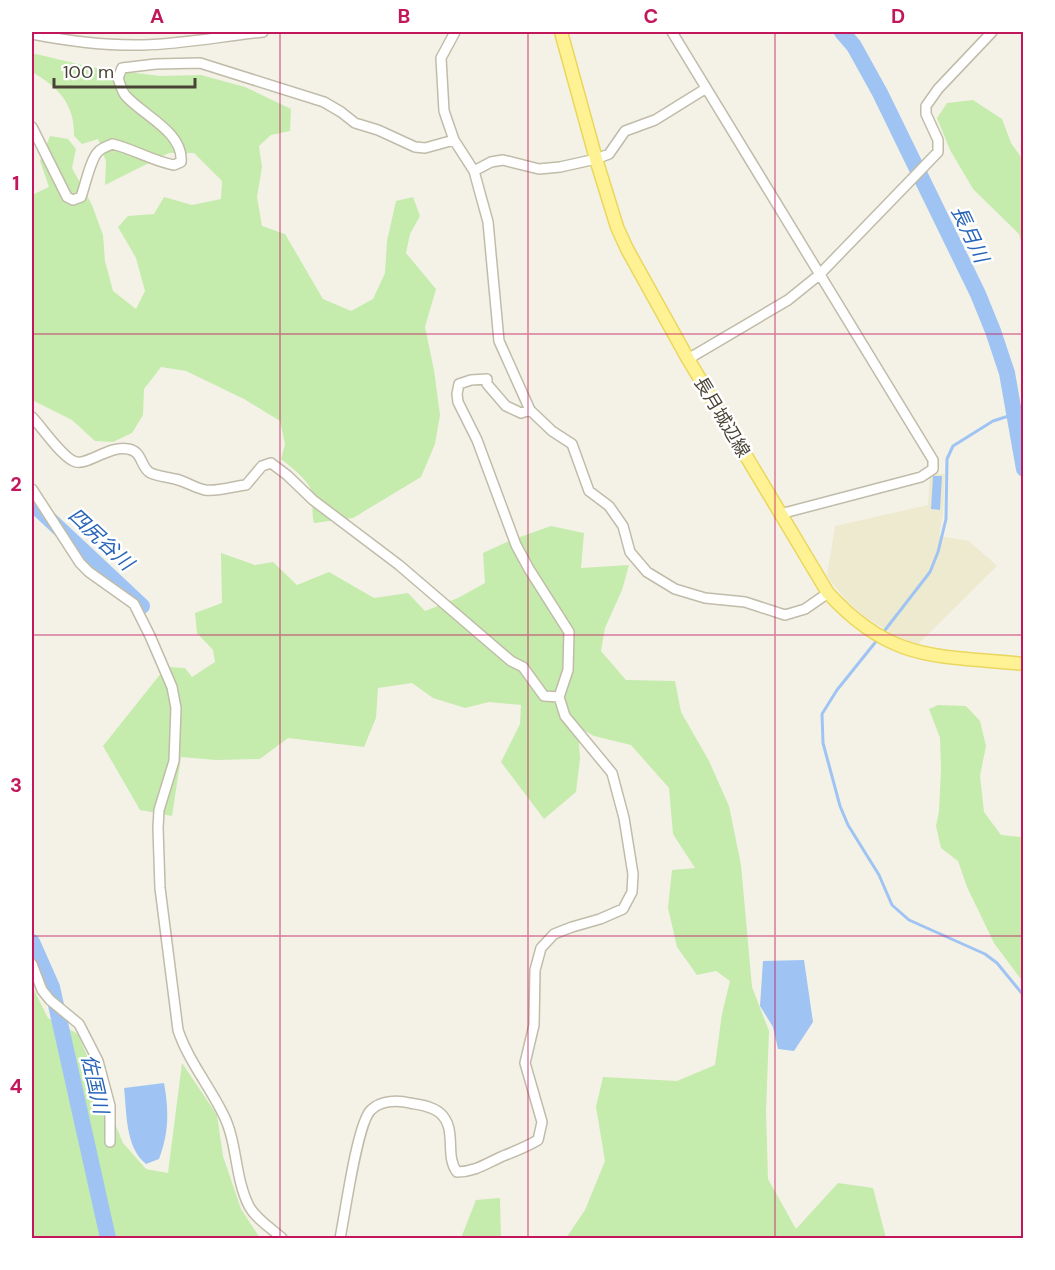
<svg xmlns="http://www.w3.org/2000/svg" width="1055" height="1270" font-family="'DM Sans','Noto Sans JP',sans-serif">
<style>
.education{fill:#eeead0}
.green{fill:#c5ebad}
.water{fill:#9fc4f4}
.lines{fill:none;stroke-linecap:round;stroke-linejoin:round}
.stream{stroke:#9fc4f4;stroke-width:3}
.river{stroke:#9fc4f4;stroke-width:16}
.minor-casing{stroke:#c0bca9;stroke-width:12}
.major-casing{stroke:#ead75e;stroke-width:15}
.minor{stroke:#fff;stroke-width:9}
.major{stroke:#fff295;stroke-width:12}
.grid{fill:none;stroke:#c2185b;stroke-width:1.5;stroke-opacity:0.55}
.labels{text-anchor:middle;stroke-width:5;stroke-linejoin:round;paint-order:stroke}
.street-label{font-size:18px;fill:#484335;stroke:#fff}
.water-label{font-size:20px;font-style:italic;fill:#2865ba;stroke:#fff}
.neatline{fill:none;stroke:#c2185b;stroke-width:2}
.grid-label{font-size:20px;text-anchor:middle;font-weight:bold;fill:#c2185b}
</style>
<rect width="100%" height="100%" fill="#f4f2e7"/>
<!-- education -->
<path class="education" d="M930,473l15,1 -2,40 -4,22 30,5 28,25 -80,79 -26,-12 -26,-16 -21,-19 -17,-22 8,-50 93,-21z"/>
<!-- green -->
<path class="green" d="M32,53l58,14 70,9 41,-1 44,12 46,22 -1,22 -19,4 -12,11 3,21 -5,30 5,29 23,8 38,65 28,12 22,-12 12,-26 2,-32 9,-40 17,-4 7,19 -10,18 -4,19 30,36 -11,38 9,43 6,45 -5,29 -14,33 -68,41 -39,5c-3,-10 0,-23 -3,-33 -3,-10 -21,-24 -30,-31l4,-15 -5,-23 -36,-22 -58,-28 -25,-4 -17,22 -1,26 -11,18 -19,9 -18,-1 -23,-21 -40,-20v-205l17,-8 -9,-26 10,-25 18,3 8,10 -4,19 20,37 11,30 2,26 8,30 23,18 9,-18 -9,-33 -18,-31 10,-11 26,-2 10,-17 28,8 29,-6 1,-18 -28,-28h-25l-64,32 1,-24 -8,-22 -16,5 -8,-8c1,-32 -16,-49 -42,-64z
M973,100l29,19 9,24 12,17v90l-4,-16 -46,-45 -23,-39 -13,-32 10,-15z
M551,526l33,7 -3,35 48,-3 -7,25 -17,38 -4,23 25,29 49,1 6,31 28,49 20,45 12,59 11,122 17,44 -3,80 2,68 28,50 42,-46 35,5 13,50h-320l19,-28 20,-49 -9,-54 7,-30 74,4 38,-16 7,-51 8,-33 -14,-10 -19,4 -20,-28 -9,-39 4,-38 23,-2 -22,-34 -4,-46 -38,-43 -37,-9 -16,-9 2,32 -4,33 -32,27 -43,-57 19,-38 1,-19 -32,-3 -24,6 -32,-10 -21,-15 -34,5 -2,30 -12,29 -76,-9 -28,21 -44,1 -35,-3 -9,59 -32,-6 -37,-64 63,-79 19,1 7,9 23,-15 -2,-12 -16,-17 -2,-20 27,-10 -1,-50 34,12 18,-3 24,23 32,-13 45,26 34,-5 17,18 33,-13 27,-15 -2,-30 26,-12z
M938,705l28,1 14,15 6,25 -6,30 4,36 17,23 20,2 2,-3v29l-2,1 3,18 -1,100 -29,-39 -27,-56 -9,-26 -17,-13 -5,-22 3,-15 2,-42 -1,-31 -11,-29z
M32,986l16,32 30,16 45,109 23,26 22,4 14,-110 35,52 6,41 18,53 19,29h-228z
M500,1198l1,40h-40l15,-38z"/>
<!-- water -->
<path class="water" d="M933,476h9l-2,34 -9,-1z
M804,960l9,62 -19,29 -16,-2 -5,-22 -13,-21 3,-45z
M164,1083c5,27 5,50 -5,76l-13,5c-21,-17 -19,-51 -22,-76z"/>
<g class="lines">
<!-- stream -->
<path class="stream" d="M882,634l48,-62 8,-20 8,-33 1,-60 6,-13 40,-25 22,-7
M878,639l-41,51 -15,24 1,29 17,63 8,19 31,50 13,30 17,15 76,34 12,9 27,33"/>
<!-- river -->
<path class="river" d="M842,32l12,14 26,47 98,201 15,37 14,42 17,96
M32,503l110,103
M32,942l20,45 56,251"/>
<defs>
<path id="minor" d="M455,32l-14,26 3,53 10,29 20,31 14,51 11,119 31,69 22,21 20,13 17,47 20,15 14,20 7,26 17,20 28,17 30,9 40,4 40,13 20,-6 23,-16
M672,32l261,428v9l-12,8 -141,37
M32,34c36,7 73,12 111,11 40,-1 80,-9 120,-13
M32,127l35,70 6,3 8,-3c4,-11 10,-40 18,-46 3,-3 9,-5 13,-7 22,5 40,17 62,21l7,-3c3,-30 -39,-47 -56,-67 -3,-4 -5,-11 -7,-17l4,-10 34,-4 44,-1 124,39 17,10 14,11 23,7 37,17 10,1 29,-8
M474,171l17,-9 12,-2 36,9 21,-2 36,-8 13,-5 16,-23 30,-11 50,-31
M688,359l100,-59 31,-25 119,-123v-12l-12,-26v-8l12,-17 54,-57
M32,417c10,10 31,42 44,45 12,3 34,-17 52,-13 14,2 12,16 21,23 6,4 18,5 26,7 10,2 20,9 30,11 13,2 29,-4 41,-5l16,-19 9,-3 16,12 26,25 86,65 112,96 12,6 21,29 15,1
M32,489l48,74 9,9 45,32 16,32 22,51 4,21 -2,53 -15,49 -1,18 2,60 18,142c10,30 30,54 44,82 16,29 12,65 27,94 6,12 23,23 33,32
M32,964l10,26 8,10 29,24 19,37 12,45v36
M340,1238c5,-23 17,-115 31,-128 10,-10 27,-10 39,-7 10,2 22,3 30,10 18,16 4,42 17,59 18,0 30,-9 46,-16 13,-5 23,-9 35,-16l4,-18 -17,-59 9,-38 1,-55 6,-22 13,-14 18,-7 28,-8 23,-10 9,-17 1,-18 -9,-56 -12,-45 -47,-57 -6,-19 9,-27 1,-38 -40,-63 -13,-24 -39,-105 -19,-38 -1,-8 2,-10 12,-4 16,-1v5l19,22 15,7 9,-3"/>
<path id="major" d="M561,32l35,127 21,68 10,22 61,110 140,234c64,70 109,62 196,71"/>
</defs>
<!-- minor casing -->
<use href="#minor" class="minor-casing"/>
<!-- major casing -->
<use href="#major" class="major-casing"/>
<!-- minor -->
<use href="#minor" class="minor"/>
<!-- major -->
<use href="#major" class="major"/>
</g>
<!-- grid -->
<path class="grid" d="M280,32v1206M528,32v1206M775,32v1206M32,334h992M32,635h992M32,936h992"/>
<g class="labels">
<!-- street labels -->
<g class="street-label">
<text transform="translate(722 417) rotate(59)" y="6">長月城辺線</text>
</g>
<!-- water labels -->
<g class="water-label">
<text transform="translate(970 234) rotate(65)" y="7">長月川</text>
<text transform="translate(101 539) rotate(43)" y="7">四尻谷川</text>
<text transform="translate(95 1084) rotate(77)" y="7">佐国川</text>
</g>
</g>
<!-- border -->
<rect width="1055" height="1270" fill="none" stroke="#ffffff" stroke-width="66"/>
<!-- scale -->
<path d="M54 78v9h141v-9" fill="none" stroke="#484335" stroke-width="3"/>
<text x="63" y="78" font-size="18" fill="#484335" stroke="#ffffff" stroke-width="4.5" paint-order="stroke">100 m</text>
<rect x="33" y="33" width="989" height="1204" class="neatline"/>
<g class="grid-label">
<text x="157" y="23">A</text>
<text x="404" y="23">B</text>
<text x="651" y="23">C</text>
<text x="898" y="23">D</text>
<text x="16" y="190">1</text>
<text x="16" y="491">2</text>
<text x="16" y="792">3</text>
<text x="16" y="1093">4</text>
</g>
</svg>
